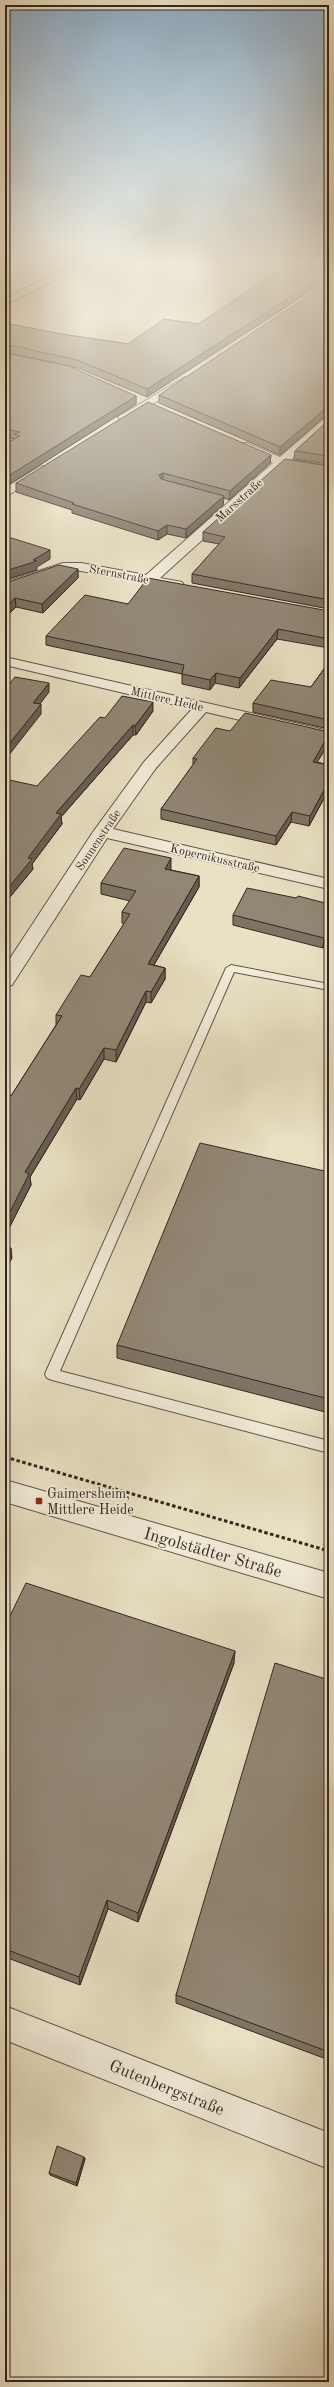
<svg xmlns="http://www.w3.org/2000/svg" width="334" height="2387" font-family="'Old Standard TT',serif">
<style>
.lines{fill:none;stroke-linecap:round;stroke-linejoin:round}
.service-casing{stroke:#615548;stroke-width:2}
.minor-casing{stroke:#615548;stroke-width:2}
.tertiary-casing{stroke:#615548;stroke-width:2}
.primary-casing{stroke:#34261f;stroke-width:2}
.path{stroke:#34261f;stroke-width:3;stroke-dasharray:3.5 2.5;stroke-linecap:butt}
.service{fill:#f1ecd9;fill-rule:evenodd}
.minor{fill:#f1ecd9;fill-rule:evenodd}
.tertiary{fill:#f1ecd9;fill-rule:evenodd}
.primary{fill:#e9e1c4;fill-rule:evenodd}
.wall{fill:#7e7465;stroke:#34261f}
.shaded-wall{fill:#665e52;stroke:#34261f}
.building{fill:#928775;stroke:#34261f}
.poi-dot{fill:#8f2418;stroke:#f1ecd9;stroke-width:1.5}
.labels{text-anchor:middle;stroke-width:3.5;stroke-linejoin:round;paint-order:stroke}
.far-street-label{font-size:12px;fill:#34261f;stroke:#f1ecd9}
.poi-label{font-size:14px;fill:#34261f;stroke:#f1ecd9;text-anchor:start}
.near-street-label{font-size:17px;fill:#34261f;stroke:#f1ecd9}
</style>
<rect width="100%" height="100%" fill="#e9e1c4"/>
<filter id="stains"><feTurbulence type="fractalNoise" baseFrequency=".005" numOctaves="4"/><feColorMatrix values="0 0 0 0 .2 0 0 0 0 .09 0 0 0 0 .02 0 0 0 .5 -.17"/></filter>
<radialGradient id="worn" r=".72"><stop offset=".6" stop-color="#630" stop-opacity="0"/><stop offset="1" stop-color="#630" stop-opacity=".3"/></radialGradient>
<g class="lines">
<defs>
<path id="service" d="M231,965l98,19v6l-95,-18 -174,399 269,70v12l-277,-73 -5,-2 -2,-4 181,-406z"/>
<path id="minor" d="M185,377l5,3 -1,2 -61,37h-8l-2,-2z
M329,417v9l-38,34 38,6v8l-45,-8 -124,112 22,4 2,3 -2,3 -5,1 -96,-18h-17l-59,20v-9l58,-19h18l65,12 127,-112 -34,-14 -2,-3 2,-3h8l33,14 45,-39z
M41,466l4,1 2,3 -2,3 -40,24v-9z
M5,657l324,74v10l-123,-29 -50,56 -43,61 216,50v10l-222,-51 -95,147 -7,2v-21l88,-134 51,-70 48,-53 -187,-44z
M5,2006l324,127v36l-324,-129z"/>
<path id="tertiary" d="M5,1480l324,93v26l-324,-97z"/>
<path id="primary" d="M79,263h12l-86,42v-7z"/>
</defs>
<!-- service casing -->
<use href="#service" class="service-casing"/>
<!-- minor casing -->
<use href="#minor" class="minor-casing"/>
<!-- tertiary casing -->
<use href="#tertiary" class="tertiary-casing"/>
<!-- primary casing -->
<use href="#primary" class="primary-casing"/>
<!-- path -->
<path class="path" d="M5,1457l324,94"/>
<!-- service -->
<use href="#service" class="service"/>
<!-- minor -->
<use href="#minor" class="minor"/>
<!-- tertiary -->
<use href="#tertiary" class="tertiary"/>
<!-- primary -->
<use href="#primary" class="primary"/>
</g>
<!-- wall -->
<path class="wall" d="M329,263v16l-182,118 -69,-29 -73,-16v-29l56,11 67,10 70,-20z
M5,353l131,43v8l-131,83v-43l9,-5 -9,-2z
M159,395l165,22 -44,38 -121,-52z
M329,420v44l-35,-5 1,-8z
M271,455l-1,8 -41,37 -5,-2 -1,7 -37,33 -19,-4 -9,6 -86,-27v-3l-56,-18v-9z
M329,466v143l-137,-26v-9l27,-30 -16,-3v-9z
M78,569v9l-35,35 -27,-6 -11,-24z
M128,604l201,7v37l-52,-9 -38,49 -24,-5 -5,7 -28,-6v-10l-136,-29v-9z
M329,662v67l-76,-17v-9l58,-16z
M153,711l-17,24h-3l-72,82 1,7 -30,40 1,5 -28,34 32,-117 68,-68z
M230,731l87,31 12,3v24l-20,37 -18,-4 -15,23 -115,-26v-10l32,-44v-7z
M171,869v1l28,6v11l-45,78 11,3v11l-14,24 -5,-1 -30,60 -12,-3 -24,41 -3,-1 -47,78 1,8 -26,51v-141l6,1 45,-71v-10l34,-38 34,-53 -2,-1v-11l8,-11 -29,-7v-11z
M296,898l33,6 -6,44 -90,-23v-10z
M329,1172v241l-212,-55v-13z
M5,1626l229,37 -96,259 -30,-13 -28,76 -75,-28z
M329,1680v380l-153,-57v-8z
M84,2157l1,2 -8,27 -27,-11 -1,-2z"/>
<!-- shaded-wall -->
<path class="shaded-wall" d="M329,272v7l-182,118v-8z
M136,396v8l-131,83v-9z
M329,408v8l-5,1 -44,38v-8l45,-38z
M271,455l-1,8 -41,37 1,-9z
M163,473v9l-4,2v-9z
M224,496l-1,9 -37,33v-9z
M167,525v9l-9,6v-9z
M9,533l1,9 -5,3v-10z
M50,550v9l-13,8v3l-32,10v-9l28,-11z
M78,569v9l-35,35 -1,-9z
M15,598l1,9 -11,11v-10z
M278,629l-1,10 -38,49 1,-10z
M216,673l-1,10 -5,7v-10z
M49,683v9l-15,20 -1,-9z
M153,702v9l-17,24 -1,-9z
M41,704v10l-36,46v-11z
M133,725v10l-72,82 1,7 -30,40 1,5 -28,34v-11l23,-34 28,-45z
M329,734v9l-17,28 1,-9z
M329,781v8l-20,37 1,-10z
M292,812l-1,10 -15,23v-9z
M171,858v11l-6,11v-11z
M199,876v11l-51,88v-11z
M329,929v8l-6,11 1,-10z
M165,968v11l-14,24v-11z
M146,991v11l-30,60v-12z
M104,1048v11l-24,41 -1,-11z
M76,1088l1,11 -47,78 1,8 -26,51v-14l20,-50z
M11,1248l1,10 -7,13v-13z
M235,1651l-1,12 -96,259v-9z
M107,1900l1,9 -28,76 -1,-8z
M84,2157l1,2 -8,27 -1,-3z"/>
<!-- building -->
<path class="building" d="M291,263h38v9l-182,117 -70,-29 -72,-16v-21l56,11 67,10 36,-25 34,5z
M329,282v126l-4,1 -45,38 -121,-52z
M5,353l64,13 67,30 -131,82v-34l15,-8 -6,-2 6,-2 -15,-3z
M148,402l123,53 -41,36 -67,-18 -4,2 2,4 63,17 -38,33 -19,-4 -9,6 -86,-27 2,-1 -58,-20z
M329,420v36l-34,-5z
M285,459l44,7v134l-137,-26 33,-37 -22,-5z
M5,532l4,1 -4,2z
M5,536l45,14 -17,10 4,1 -32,10z
M59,565l19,4 -36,35 -27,-6 -10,10v-25z
M148,578l181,33v28l-51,-10 -38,49 -24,-5 -6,7 -28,-6 2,-9 -138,-29 39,-41 43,9z
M329,662v58l-76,-17 18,-23 40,7z
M15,677l34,6 -16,20 8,1 -36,45v-60z
M122,696l31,6 -18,24 -2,-1 -77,88 5,1 -33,44 4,1 -27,33v-113l32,7 63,-69 5,1z
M245,713l84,19v2l-16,28 16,3v16l-19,35 -18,-4 -16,24 -115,-27 36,-50 -4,-1 23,-30 14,3z
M124,848l47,10 -6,11 34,7 -51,88 17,4 -14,24 -5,-1 -30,59 -12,-2 -25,41 -3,-1 -51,84 4,2 -24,48v-127l6,1 51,-80 -6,-1 25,-40 9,2 40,-63 -8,-2 14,-21 -35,-8z
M247,888l49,10 2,-2 31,8v25l-5,9 -91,-23z
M200,1143l129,29v227l-212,-54z
M5,1246l6,2 -6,10z
M26,1583l209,68 -97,262 -31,-13 -28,77 -74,-28v-323z
M275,1663l54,17v372l-153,-57z
M57,2146l27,11 -8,26 -27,-10z"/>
<!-- sky -->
<linearGradient id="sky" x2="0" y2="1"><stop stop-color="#8facc3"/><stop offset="0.44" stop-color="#f5f2e4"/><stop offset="1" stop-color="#f5f2e4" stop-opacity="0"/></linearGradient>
<rect width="334" height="597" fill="url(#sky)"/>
<!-- markers -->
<rect class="poi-dot" x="35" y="1497" width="8" height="8" rx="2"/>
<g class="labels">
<!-- far-street labels -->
<g class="far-street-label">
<text transform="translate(239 500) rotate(-42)" y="4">Marsstraße</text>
<text transform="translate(119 574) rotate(11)" y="4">Sternstraße</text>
<text transform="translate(167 699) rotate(13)" y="4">Mittlere Heide</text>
<text transform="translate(98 840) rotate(-56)" y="4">Sonnenstraße</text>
<text transform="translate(215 858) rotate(13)" y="4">Kopernikusstraße</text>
</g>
<!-- poi labels -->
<g class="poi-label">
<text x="47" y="1498">Gaimersheim,<tspan x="47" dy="16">Mittlere Heide</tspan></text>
</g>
<!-- near-street labels -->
<g class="near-street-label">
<text transform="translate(213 1552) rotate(16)" y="6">Ingolstädter Straße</text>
<text transform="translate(167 2087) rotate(22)" y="6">Gutenbergstraße</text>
</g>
</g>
<!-- margin -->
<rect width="334" height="2387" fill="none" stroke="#e9e1c4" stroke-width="20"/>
<rect x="6" y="6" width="322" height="2375" fill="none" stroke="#34261f" stroke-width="2"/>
<rect x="10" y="10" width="314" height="2367" fill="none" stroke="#34261f"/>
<rect width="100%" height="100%" filter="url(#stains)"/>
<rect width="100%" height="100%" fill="url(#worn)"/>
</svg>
